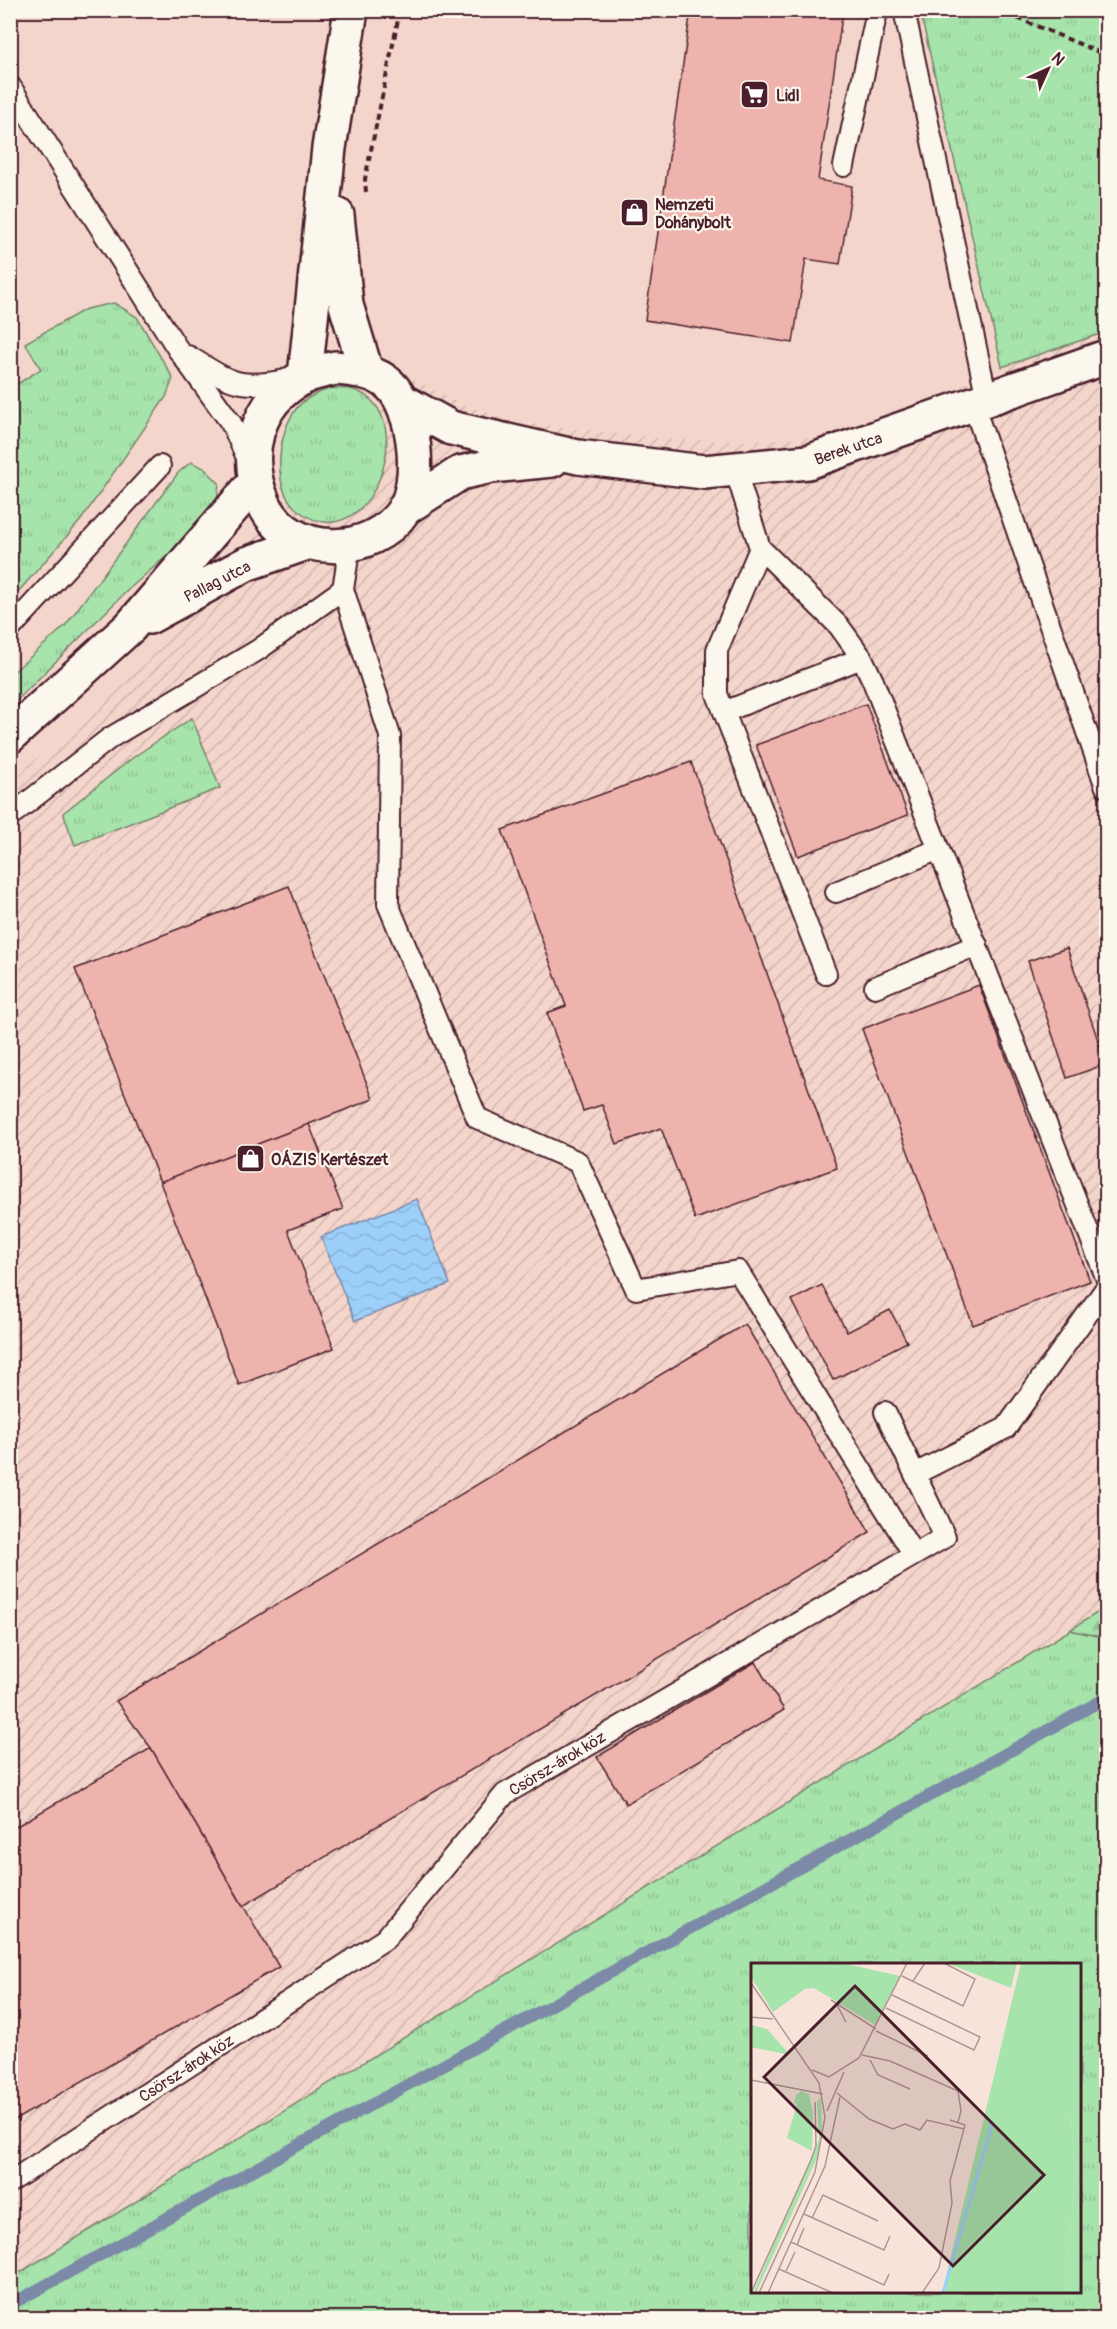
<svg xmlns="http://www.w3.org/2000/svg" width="1117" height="2329" font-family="Pangolin,sans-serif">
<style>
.built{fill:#f4d5cc}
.industrial{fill:url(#industrial-furrows)}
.grass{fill:url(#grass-tufts);stroke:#78826b;stroke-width:1.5;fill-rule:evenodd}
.forest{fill:url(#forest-firs);stroke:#78826b;stroke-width:1.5}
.water{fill:url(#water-waves);stroke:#7b89a7;stroke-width:1.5}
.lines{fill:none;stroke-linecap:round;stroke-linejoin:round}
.stream{stroke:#7b89a7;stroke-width:12}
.building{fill:#eeb3ad;stroke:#4a1f2b;stroke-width:1.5}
.lane-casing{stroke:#4a1f2b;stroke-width:24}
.street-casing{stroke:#4a1f2b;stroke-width:38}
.path{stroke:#4a1f2b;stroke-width:4;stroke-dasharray:6 4.5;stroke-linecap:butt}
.lane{stroke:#fbf7ec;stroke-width:20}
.street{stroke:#fbf7ec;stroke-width:33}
.labels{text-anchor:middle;stroke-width:4.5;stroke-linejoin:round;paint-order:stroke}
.poi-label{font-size:16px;font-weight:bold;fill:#4a1f2b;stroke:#fbf7ec;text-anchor:start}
.street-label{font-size:16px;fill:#4a1f2b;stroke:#fbf7ec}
.inset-river{fill:none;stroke:#9cd0fa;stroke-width:3}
.inset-road{fill:none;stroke:#b29593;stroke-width:1.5}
.view{fill:#4a1f2b;fill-opacity:0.15;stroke:#4a1f2b;stroke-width:3}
.inset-edge{fill:none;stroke:#4a1f2b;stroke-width:3}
</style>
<defs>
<pattern id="industrial-furrows" width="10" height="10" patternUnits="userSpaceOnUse" patternTransform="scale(1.5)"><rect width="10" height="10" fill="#f4d5cc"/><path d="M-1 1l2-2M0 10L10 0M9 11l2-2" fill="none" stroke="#d3b6af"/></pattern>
<pattern id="grass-tufts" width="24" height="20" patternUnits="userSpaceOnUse" patternTransform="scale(1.5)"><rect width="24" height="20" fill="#a6e4ab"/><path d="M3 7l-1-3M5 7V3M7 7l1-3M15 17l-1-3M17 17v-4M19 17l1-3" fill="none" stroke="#90c393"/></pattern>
<pattern id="forest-firs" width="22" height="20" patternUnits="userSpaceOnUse" patternTransform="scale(1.5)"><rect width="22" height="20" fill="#a6e4ab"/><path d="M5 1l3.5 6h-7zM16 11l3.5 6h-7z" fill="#90c393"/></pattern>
<pattern id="water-waves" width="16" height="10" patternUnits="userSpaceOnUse" patternTransform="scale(1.5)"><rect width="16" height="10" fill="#9cd0fa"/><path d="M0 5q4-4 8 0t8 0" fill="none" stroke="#88b2d6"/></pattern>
</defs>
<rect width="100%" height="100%" fill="#f7e3d9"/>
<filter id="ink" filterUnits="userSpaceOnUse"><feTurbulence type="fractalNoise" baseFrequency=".0167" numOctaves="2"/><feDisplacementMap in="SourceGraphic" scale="12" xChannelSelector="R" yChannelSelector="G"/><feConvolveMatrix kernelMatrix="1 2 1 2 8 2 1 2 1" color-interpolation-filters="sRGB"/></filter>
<g filter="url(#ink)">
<!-- built -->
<path class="built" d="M11,11h909l82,356 -91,41 -92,29 -74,4 -81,-2 -152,-18 -50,-17 -55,-27 -323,345 -73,56z"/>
<!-- industrial -->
<path class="industrial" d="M1106,332v1275l-1095,671v-1500l73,-56 249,-271 74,-75 55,28 50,17 152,18 81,2 74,-4 92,-29 91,-41z"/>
<!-- grass -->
<path class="grass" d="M920,11h186v321l-104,35z
M114,303l23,14 36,61 -7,19 -85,123 -70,80v-212l30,-19 -16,-26 61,-34z
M331,388c7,1 17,0 23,2 70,24 16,172 -54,122 -28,-20 -24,-73 -6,-100 8,-13 23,-19 37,-24z
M191,462l13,6 15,15 -2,18 -23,31 -65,57 -118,117 -1,-31 55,-49 113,-153z
M192,718l28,70 -145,57 -12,-32 72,-57z
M1070,1630l36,8v680h-1095v-40zM752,1964h328v328h-328z"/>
<!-- forest -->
<path class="forest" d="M1106,1607v31l-36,-8z"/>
<!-- water -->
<path class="water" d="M417,1199l33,85 -95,37 -34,-84z"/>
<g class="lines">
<!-- stream -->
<path class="stream" d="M10,2305l1096,-607"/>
</g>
<!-- building -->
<path class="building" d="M691,10h152l-25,170 34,6 -12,78 -34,-5 -13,84 -148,-23z
M866,704l42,111 -110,41 -42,-111z
M691,762l146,406 -142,51 -34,-91 -44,16 -15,-39 -19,6 -36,-98 19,-7 -64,-176z
M289,886l84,213 -213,83 -85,-213z
M1067,948l39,116 -39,14 -39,-117z
M979,985l111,296 -117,44 -111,-296z
M309,1124l34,85 -55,21 46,118 -95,37 -79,-203z
M822,1285l25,47 43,-22 17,32 -74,38 -41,-80z
M745,1324l125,208 -627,374 -92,-158 -35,-47z
M755,1662l29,48 -158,94 -29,-47z
M151,1748l128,219 -269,156v-293z"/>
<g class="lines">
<defs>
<path id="lane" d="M904,10l83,389
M10,86l169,265 52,72 19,41
M844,166l32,-150 3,-6
M188,356c44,27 50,34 103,23
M973,404l133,383
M735,469l25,79 79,78 23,32 11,23 233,596
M350,545l-7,44 47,147 -2,168 89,214 101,44 58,127 102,-18 176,284
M760,548l-43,102v44l109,280
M10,629l150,-163
M724,712l138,-54
M10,816l100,-78 148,-88 85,-61
M836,892l103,-43
M875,987l102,-42
M915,1474l91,-46 100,-140
M10,2182l375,-243 120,-145 440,-257 -60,-125"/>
<path id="street" d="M337,215l9,90 20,66
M335,368c20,2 40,3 55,17 25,24 33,95 14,125 -32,48 -114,49 -140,-6 -22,-48 -9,-102 40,-127 9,-5 21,-6 31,-9z
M305,376l24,-228 22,-138
M402,401l49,27 127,29 126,15 104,-10 298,-105
M404,509l56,-36 32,-7 60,-6
M149,617l97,-53 61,-21
M10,736l120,-109 125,-145"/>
</defs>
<!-- lane casing -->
<use href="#lane" class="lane-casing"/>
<!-- street casing -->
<use href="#street" class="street-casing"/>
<!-- path -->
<path class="path" d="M998,10l108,45
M366,192l-1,-13 35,-169"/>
<!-- lane -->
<use href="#lane" class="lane"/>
<!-- street -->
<use href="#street" class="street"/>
</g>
</g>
<!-- icons -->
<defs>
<symbol id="supermarket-square" viewBox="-11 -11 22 22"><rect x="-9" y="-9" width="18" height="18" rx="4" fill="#4a1f2b" stroke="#fbf7ec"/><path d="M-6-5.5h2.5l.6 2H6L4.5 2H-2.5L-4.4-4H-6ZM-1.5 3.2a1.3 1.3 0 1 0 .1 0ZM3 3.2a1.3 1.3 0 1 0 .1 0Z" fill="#fff"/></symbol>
<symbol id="shop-square" viewBox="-11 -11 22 22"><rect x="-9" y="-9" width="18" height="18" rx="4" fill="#4a1f2b" stroke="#fbf7ec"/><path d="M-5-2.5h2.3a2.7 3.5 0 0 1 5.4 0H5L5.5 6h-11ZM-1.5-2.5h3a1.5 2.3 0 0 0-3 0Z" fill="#fff"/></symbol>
</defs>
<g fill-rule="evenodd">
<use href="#supermarket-square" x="738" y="78" width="33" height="33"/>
<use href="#shop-square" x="618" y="196" width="33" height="33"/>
<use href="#shop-square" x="234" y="1142" width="33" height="33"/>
</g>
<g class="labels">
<!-- poi labels -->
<g class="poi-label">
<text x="776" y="101">Lidl</text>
<text x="655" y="210">Nemzeti<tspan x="655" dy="18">Dohánybolt</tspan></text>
<text x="271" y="1165">OÁZIS Kertészet</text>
</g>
<!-- street labels -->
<g class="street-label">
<text transform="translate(848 448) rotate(-19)" y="6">Berek utca</text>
<text transform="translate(217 581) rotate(-27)" y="6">Pallag utca</text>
<text transform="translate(557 1763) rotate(-31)" y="6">Csörsz-árok köz</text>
<text transform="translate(186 2068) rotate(-33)" y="6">Csörsz-árok köz</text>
</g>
</g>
<!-- overview -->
<g transform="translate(751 1963)">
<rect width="330" height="330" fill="#f7e3d9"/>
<path d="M1,0h90l58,13 -25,49 -61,-37 -9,1 -32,23 -22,-35zM196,0h70l-6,25zM0,62l16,4 23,26 -39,-8zM294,121l26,35 4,56 -10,118h-111l2,-16 -8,-9 35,-146zM50,128l8,3 4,19 -1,38 -25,-13 10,-34 -3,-1 2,-8zM70,135l1,35 -5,25 -61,135h-3l66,-154 -2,-38z" fill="#a6e4ab"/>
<path d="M270,0h60v330h-16l10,-118 -4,-56 -26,-34 -62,37zM197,305l9,9 -3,16h-12z" fill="#a6e4ab"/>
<path class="inset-river" d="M192,330l49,-168"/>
<path class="inset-road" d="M151,13l61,30 12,-27 -31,-16M162,18l12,-18M0,20l68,100 6,34 -10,55 -56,121M80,37l45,29M85,40l10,19M135,45l88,42 6,-13 -88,-42M0,54l22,2M125,68l52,25M111,92l28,6 68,30 3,20 -3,11M119,97l8,15 32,14M61,107l17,7 30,-19 48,-95M0,117l72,14M86,130l32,26 24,10 12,-5 15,6 7,-10 37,9M76,148l17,-39M53,251l80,36 6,-14M61,255l11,-23 55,26M40,279l93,43 5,-11M46,282l7,-17M28,306l54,24M35,308l9,-19M0,330l60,-133 5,-14 -1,-44M17,330l57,-127 15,-69M171,330l17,-25 13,-65 -2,-22 15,-56 -15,-5"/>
<path class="view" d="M104,23l189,189 -91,91 -189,-189z"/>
<rect width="330" height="330" class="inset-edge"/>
</g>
<!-- margin -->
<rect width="1117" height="2329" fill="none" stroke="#fbf7ec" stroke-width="36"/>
<rect x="18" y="18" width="1081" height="2293" fill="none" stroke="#4a1f2b" stroke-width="2" filter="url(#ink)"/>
<!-- north arrow -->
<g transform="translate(1048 69) rotate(45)" stroke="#fbf7ec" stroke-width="4.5" paint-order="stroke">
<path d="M0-4.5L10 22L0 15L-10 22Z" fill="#4a1f2b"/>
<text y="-9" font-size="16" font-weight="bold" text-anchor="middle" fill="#4a1f2b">N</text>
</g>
</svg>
